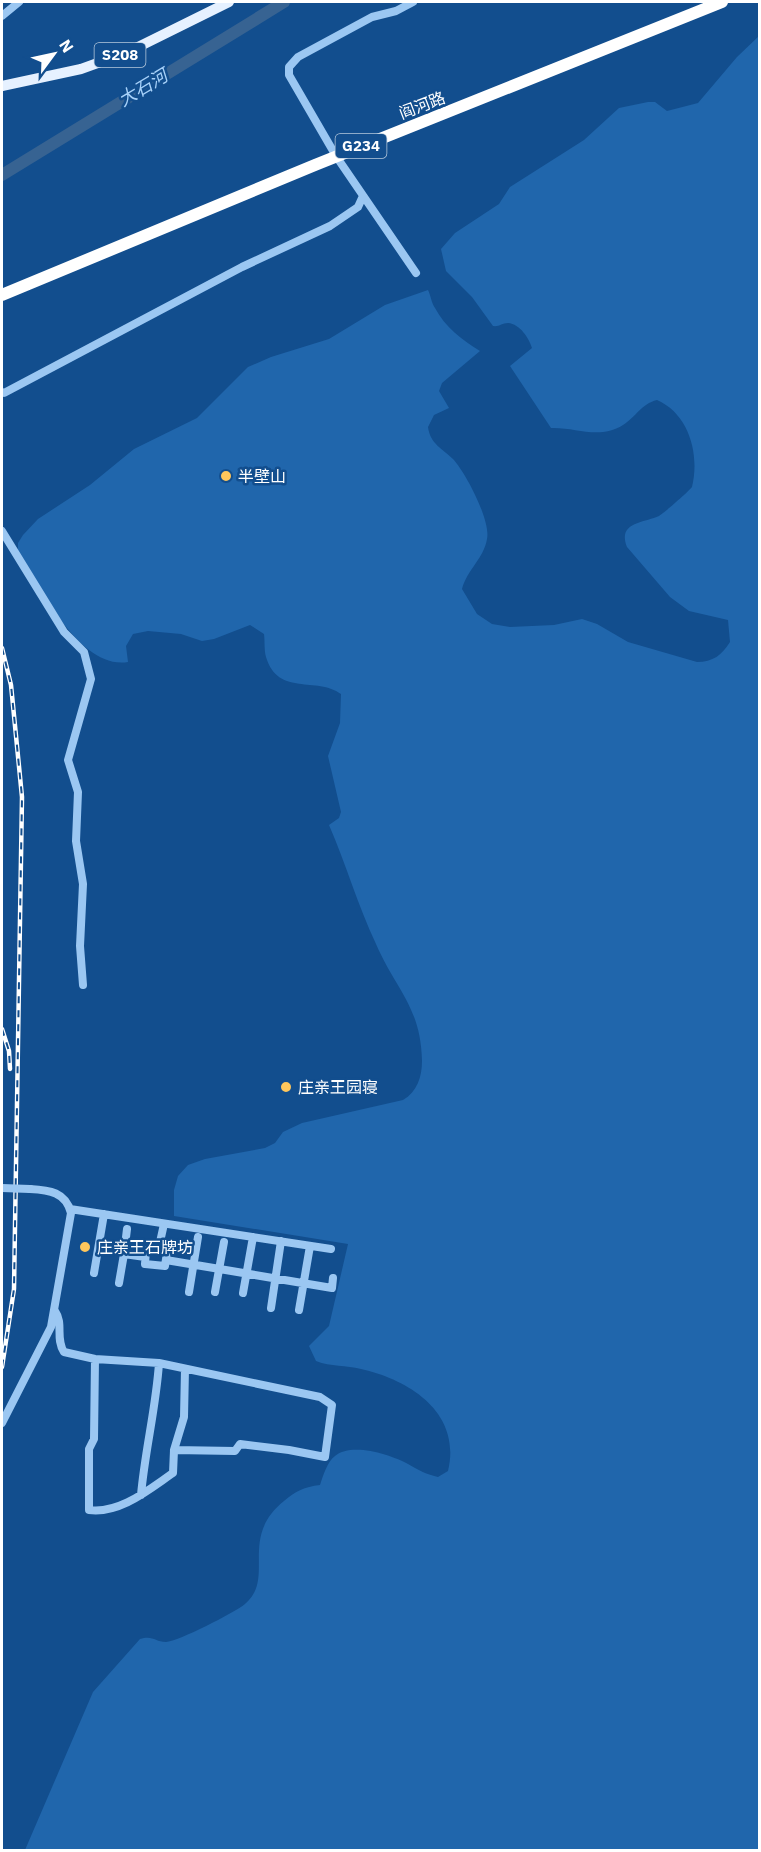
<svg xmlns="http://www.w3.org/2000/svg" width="761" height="1852" font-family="'IBM Plex Sans','Noto Sans SC',sans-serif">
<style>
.green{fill:#2066ac}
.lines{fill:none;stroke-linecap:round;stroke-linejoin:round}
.river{stroke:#376392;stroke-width:12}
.minor{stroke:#9bc7f2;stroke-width:8}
.major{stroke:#e6f1ff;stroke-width:10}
.highway{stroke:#fff;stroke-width:12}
.rail-casing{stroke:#fff;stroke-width:4.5}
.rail{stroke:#124e8e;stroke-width:2;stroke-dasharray:7;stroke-linecap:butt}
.minor-bridge{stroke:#9bc7f2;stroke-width:8}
.poi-dot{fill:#ffc75c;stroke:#124e8e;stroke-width:2}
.labels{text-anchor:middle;stroke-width:5;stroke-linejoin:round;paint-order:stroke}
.shield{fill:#124e8e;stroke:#b8cadd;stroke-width:1.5}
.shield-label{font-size:15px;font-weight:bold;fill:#fff}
.street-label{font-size:16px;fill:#fff;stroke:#124e8e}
.poi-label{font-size:16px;fill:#fff;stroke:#124e8e;text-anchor:start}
.water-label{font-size:18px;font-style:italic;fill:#a7d1f9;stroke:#124e8e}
</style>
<rect width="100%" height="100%" fill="#124e8e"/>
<!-- green -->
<path class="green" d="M759,36v1814h-734l68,-158 47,-53c13,-4 15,3 26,3 13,-1 68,-29 79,-38 31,-26 -7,-66 39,-103 12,-10 20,-14 36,-16 3,-9 7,-23 15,-29 17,-14 56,-1 73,8 11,6 17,10 30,13l10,-6c14,-58 -38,-91 -87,-102 -15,-4 -30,-2 -45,-8l-7,-15 20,-20 19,-82 -174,-28v-26l4,-14 10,-11 17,-6 60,-11 10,-5 8,-11 19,-9 101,-23c14,-8 19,-23 19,-39 -1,-54 -26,-71 -46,-117 -18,-38 -30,-80 -47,-119l10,-7 2,-6 -13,-56 12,-33 1,-29c-24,-18 -63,3 -75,-37 -2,-7 -1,-15 -2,-23l-14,-9 -36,14 -12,2 -21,-7 -33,-3 -15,3 -7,12 2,16c-49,8 -88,-76 -110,-111v-8l5,-8 15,-16 52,-34 44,-36 63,-31 51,-51 23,-10 58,-18 56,-34 43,-15c3,6 3,12 7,18 10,19 27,32 45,43l-38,32 -3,8 10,17 -15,7 -6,12c2,17 15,22 25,32 13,14 38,62 34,80 -3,19 -20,31 -25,50l15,25 15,10 18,3 44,-2 28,-6 15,5 31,18 69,20c16,0 25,-7 33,-20l-2,-22 -39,-9 -19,-14 -43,-50c-10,-25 17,-24 32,-31 5,-3 29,-24 33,-29 8,-33 -3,-73 -35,-87 -16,4 -21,17 -34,25 -24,15 -47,2 -72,3l-41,-62 22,-18c-3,-10 -12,-24 -24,-25 -6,0 -9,4 -15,3l-21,-29 -26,-26 -5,-22 14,-16 44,-29 11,-17 74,-47 35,-32 29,-6h7l12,9 31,-8 39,-46z"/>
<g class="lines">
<!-- river -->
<path class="river" d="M2,175l282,-173"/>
<!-- minor -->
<path class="minor" d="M413,2l-17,9 -24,6 -74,40 -9,10v8l47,81 80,117
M2,16l17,-14
M2,392l2,1 238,-126 88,-41 28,-19 5,-11
M2,531l62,101 20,20 7,27 -23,81 10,32 -2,49 7,43 -3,62 3,39
M70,1209l261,40
M127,1229l-3,25 21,3
M158,1251l-12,-1 -1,14 20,2 2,-14 -9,-1 6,-27
M166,1260l166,28 1,-10
M94,1273l10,-59
M119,1283l5,-29
M189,1292l9,-55
M215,1292l9,-50
M243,1293l10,-56
M271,1308l10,-67
M299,1310l11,-64
M55,1311c9,13 0,27 9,41l31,7 64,4 161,34 12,8 -7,52 -36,-7 -49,-6 -5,7 -61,-1 -1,23c-25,17 -53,41 -84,37v-61l5,-10 1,-80
M2,1423l49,-96 20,-114c-5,-21 -22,-23 -41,-24
M174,1450l10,-33 1,-48
M141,1495c4,-45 15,-87 18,-132"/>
<!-- major -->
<path class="major" d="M2,86l79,-17 47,-17 101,-50"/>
<!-- highway -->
<path class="highway" d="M2,295l313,-130 407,-163"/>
<defs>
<path id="rail" d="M2,648l9,37 11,112 -8,492 -12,78
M2,1029l7,22 1,18"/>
</defs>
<!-- rail casing -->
<use href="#rail" class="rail-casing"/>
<!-- rail -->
<use href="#rail" class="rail"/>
<!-- minor-bridge -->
<path class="minor-bridge" d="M2,1188l28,1"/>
</g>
<!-- markers -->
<g class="poi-dot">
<circle cx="226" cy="476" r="6"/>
<circle cx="286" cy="1087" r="6"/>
<circle cx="85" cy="1247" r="6"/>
</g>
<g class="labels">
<!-- shield labels -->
<g class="shield">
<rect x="94.5" y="43" width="51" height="24" rx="4.5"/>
<rect x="335.5" y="134" width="51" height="24" rx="4.5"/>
</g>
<g class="shield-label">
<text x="120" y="60">S208</text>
<text x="361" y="151">G234</text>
</g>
<!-- street labels -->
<g class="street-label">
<text transform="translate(422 105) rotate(-21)" y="6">阎河路</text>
</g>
<!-- poi labels -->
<g class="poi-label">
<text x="238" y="482">半壁山</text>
<text x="298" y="1093">庄亲王园寝</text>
<text x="97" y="1253">庄亲王石牌坊</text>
</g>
<!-- water labels -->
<g class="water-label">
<text transform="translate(143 88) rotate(-31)" y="6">大石河</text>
</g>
</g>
<!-- border -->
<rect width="761" height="1852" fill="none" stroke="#ffffff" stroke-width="6"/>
<!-- north arrow -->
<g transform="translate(54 54) rotate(57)" stroke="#124e8e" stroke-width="4.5" paint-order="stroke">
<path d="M0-4.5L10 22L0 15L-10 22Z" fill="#ffffff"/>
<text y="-9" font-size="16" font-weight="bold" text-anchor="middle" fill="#ffffff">N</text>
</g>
</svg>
